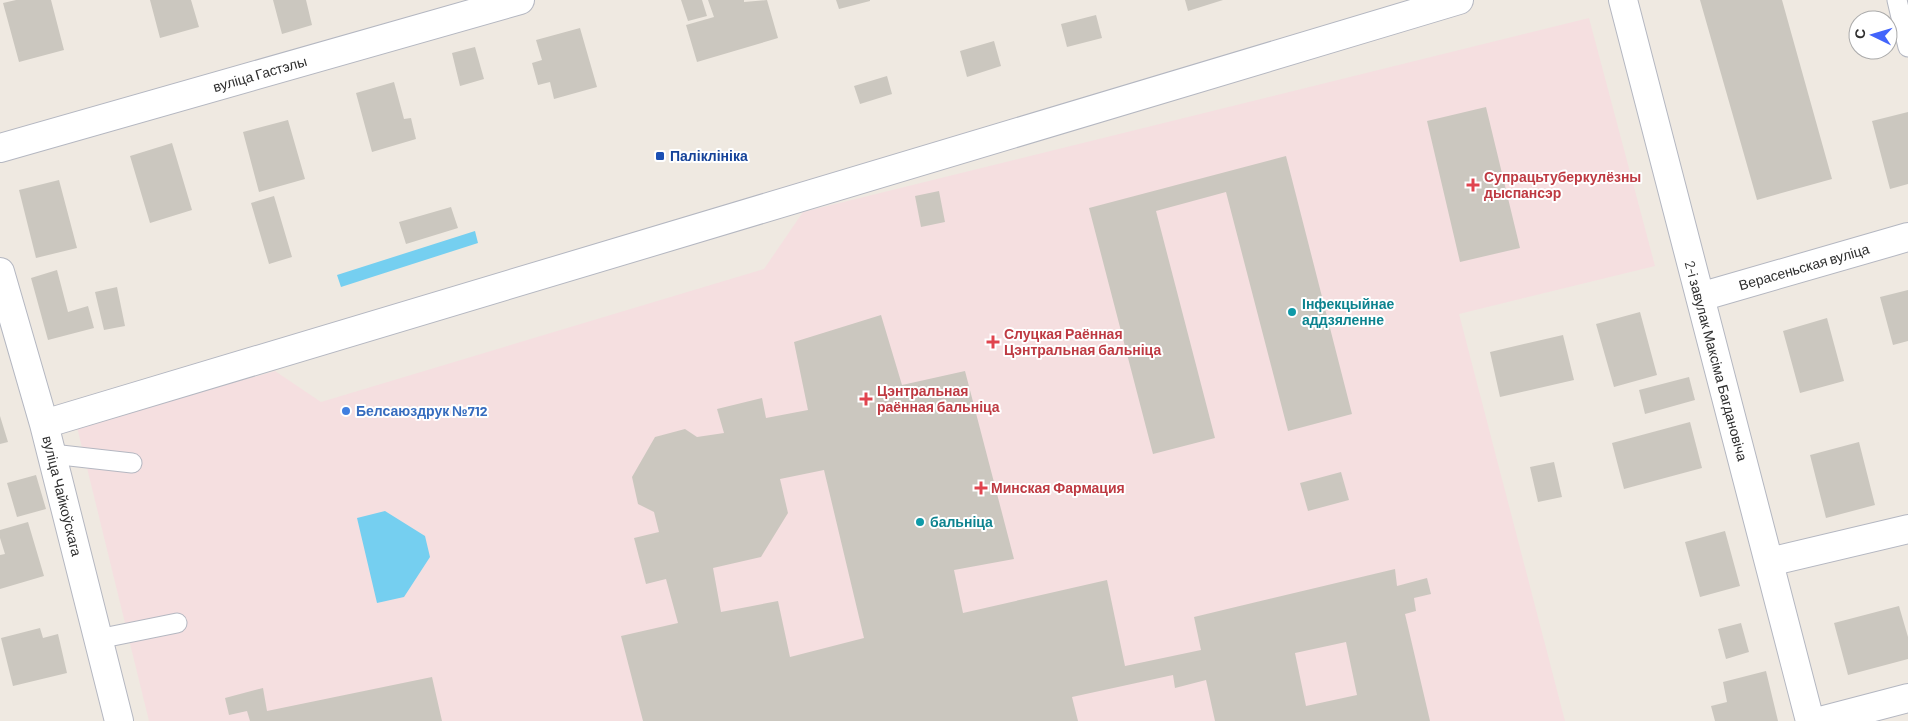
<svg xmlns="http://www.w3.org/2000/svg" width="1908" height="721" font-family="Barlow,sans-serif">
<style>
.medical{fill:#f5dfe0}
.water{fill:#75cff0}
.building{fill:#cbc7bf;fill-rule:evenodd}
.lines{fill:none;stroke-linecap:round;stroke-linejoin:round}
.service-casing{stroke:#b4b7c1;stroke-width:21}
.minor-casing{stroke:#b4b7c1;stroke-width:30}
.service{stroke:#fff;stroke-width:19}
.minor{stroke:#fff;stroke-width:28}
.transit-dot{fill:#1a4fb4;stroke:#fff;stroke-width:2}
.health-dot{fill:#e0444e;stroke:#fff;stroke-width:2}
.culture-dot{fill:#0f9aa8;stroke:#fff;stroke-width:2}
.shop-dot{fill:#3f7fe0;stroke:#fff;stroke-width:2}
.labels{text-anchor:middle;stroke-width:4;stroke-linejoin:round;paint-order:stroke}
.street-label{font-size:14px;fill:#2e2e2e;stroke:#fff}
.transit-label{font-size:14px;font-weight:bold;fill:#164399;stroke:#fff;text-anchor:start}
.health-label{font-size:14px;font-weight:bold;fill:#be3a42;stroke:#fff;text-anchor:start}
.culture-label{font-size:14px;font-weight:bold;fill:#0d838f;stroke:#fff;text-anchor:start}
.shop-label{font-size:14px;font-weight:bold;fill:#366cbe;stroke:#fff;text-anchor:start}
</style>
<rect width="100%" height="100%" fill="#efe9e1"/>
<!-- medical -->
<path class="medical" d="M1589,18l66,248 -196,48 106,407h-1416l-72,-294 198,-56 46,31 443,-133 39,-57z"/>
<!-- water -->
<path class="water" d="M475,231l3,12 -137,44 -4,-12z
M385,511l40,25 5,21 -26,40 -27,6 -20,-85z"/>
<!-- building -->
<path class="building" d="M16,0h35l13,50 -45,12 -16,-59z
M150,0h41l8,27 -39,11z
M273,0h33l6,25 -30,9z
M681,0h21l5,16 -19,5z
M708,0h36v2l23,-2 11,38 -81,24 -11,-37 28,-8z
M836,0h34v1l-31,8z
M1185,0h38l-35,11z
M1700,0h82l50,179 -75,21z
M1096,15l6,23 -35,9 -6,-23z
M580,28l17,59 -43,12 -4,-17 -12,3 -6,-22 10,-3 -6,-20z
M994,41l7,25 -34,11 -7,-26z
M475,47l9,32 -24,7 -8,-33z
M887,76l5,18 -32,10 -6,-18z
M394,82l10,37 7,-1 5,21 -44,13 -16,-59z
M1486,107l34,141 -60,14 -33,-141z
M1908,112v72l-18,5 -18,-68z
M288,120l17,59 -46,13 -16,-60z
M172,143l20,67 -42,13 -20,-67z
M1286,156l66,258 -64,17 -62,-239 -70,19 59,227 -62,16 -64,-246z
M59,180l18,68 -41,10 -17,-68z
M939,191l6,31 -24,5 -6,-31z
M274,196l18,61 -23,7 -18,-61z
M451,207l7,21 -52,16 -7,-22z
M57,270l11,42 20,-6 6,22 -46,12 -17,-62z
M117,287l8,39 -21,4 -9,-38z
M1908,290v51l-15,4 -13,-48z
M1640,312l17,63 -43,12 -18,-63z
M881,315l21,70 63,-14 49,188 -60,11 9,43 144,-33 18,86 76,-16 -7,-33 201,-48 2,17 30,-8 4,16 -17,4 2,13 -11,3 25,107h-215l-9,-41 -31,8 -2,-13 -101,22 6,24h-435l-22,-85 57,-13 -12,-44 -20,5 -12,-46 25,-6 -5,-20 -16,-8 -6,-27 23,-40 30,-8 12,8 27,-4 -7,-24 45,-11 4,20 42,-8 -14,-68zM824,470l40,168 -74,19 -12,-56 -57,11 -8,-44 48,-11 27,-44 -8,-34zM1346,642l11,53 -51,11 -11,-53z
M1827,318l17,63 -44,12 -17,-62z
M1563,335l11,45 -74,17 -10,-45z
M1689,377l6,23 -50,14 -6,-24z
M0,416l8,26 -8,2z
M1690,422l12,46 -78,21 -12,-46z
M1859,442l16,63 -49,13 -16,-63z
M1554,462l8,35 -24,5 -8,-35z
M1341,472l8,28 -41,11 -8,-28z
M36,475l10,34 -29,8 -10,-34z
M28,522l16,54 -44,13v-34l5,-1 -5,-16v-8z
M1725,531l15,55 -40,11 -15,-55z
M1899,606l9,31v22l-60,16 -14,-52z
M1741,623l8,29 -23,7 -8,-30z
M40,628l3,10 15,-4 9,39 -54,13 -12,-48z
M1766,671l12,50h-63l-4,-15 16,-4 -4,-20z
M432,677l10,44h-192l-3,-10 -18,4 -4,-17 38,-10 4,23z"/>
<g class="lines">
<defs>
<path id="service" d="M1897,0l11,47
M52,454l80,9
M98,639l79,-16"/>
<path id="minor" d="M1623,0l187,721
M0,148l520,-148
M0,272l44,152 75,297
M1700,297l208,-60
M44,424l1415,-424
M1769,562l139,-33
M1820,721l88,-23"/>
</defs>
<!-- service casing -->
<use href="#service" class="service-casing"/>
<!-- minor casing -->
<use href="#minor" class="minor-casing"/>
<!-- service -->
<use href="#service" class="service"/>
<!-- minor -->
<use href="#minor" class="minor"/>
</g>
<!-- markers -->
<rect class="transit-dot" x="655" y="151" width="10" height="10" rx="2.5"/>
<g class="health-dot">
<path d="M1470.5 177.5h5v5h5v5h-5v5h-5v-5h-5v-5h5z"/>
<path d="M990.5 334.5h5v5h5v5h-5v5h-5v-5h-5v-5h5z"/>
<path d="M863.5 391.5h5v5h5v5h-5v5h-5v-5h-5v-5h5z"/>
<path d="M978.5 480.5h5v5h5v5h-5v5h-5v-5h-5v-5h5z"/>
</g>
<g class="culture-dot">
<circle cx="1292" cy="312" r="5"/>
<circle cx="920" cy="522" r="5"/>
</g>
<circle class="shop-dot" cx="346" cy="411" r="5"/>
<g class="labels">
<!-- street labels -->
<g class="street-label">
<text transform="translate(260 74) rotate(-16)" y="5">вуліца Гастэлы</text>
<text transform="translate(1804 267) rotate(-16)" y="5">Верасеньская вуліца</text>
<text transform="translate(1716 361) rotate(75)" y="5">2-і завулак Максіма Багдановіча</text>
<text transform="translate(62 496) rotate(76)" y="5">вуліца Чайкоўскага</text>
</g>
<!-- transit labels -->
<g class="transit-label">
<text x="670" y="161">Паліклініка</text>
</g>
<!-- health labels -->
<g class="health-label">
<text x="1484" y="182">Супрацьтуберкулёзны<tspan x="1484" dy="16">дыспансэр</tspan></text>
<text x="1004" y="339">Слуцкая Раённая<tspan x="1004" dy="16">Цэнтральная бальніца</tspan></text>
<text x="877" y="396">Цэнтральная<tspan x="877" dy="16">раённая бальніца</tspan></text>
<text x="991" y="493">Минская Фармация</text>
</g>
<!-- culture labels -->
<g class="culture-label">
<text x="1302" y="309">Інфекцыйнае<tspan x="1302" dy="16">аддзяленне</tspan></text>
<text x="930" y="527">бальніца</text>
</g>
<!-- shop labels -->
<g class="shop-label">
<text x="356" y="416">Белсаюздрук №712</text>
</g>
</g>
<!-- north arrow -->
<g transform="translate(1873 35) rotate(275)"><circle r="24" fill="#ffffff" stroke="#ababab"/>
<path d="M0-4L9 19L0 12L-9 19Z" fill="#4264fb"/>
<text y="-8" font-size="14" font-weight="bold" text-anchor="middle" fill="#2e2e2e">С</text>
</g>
</svg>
